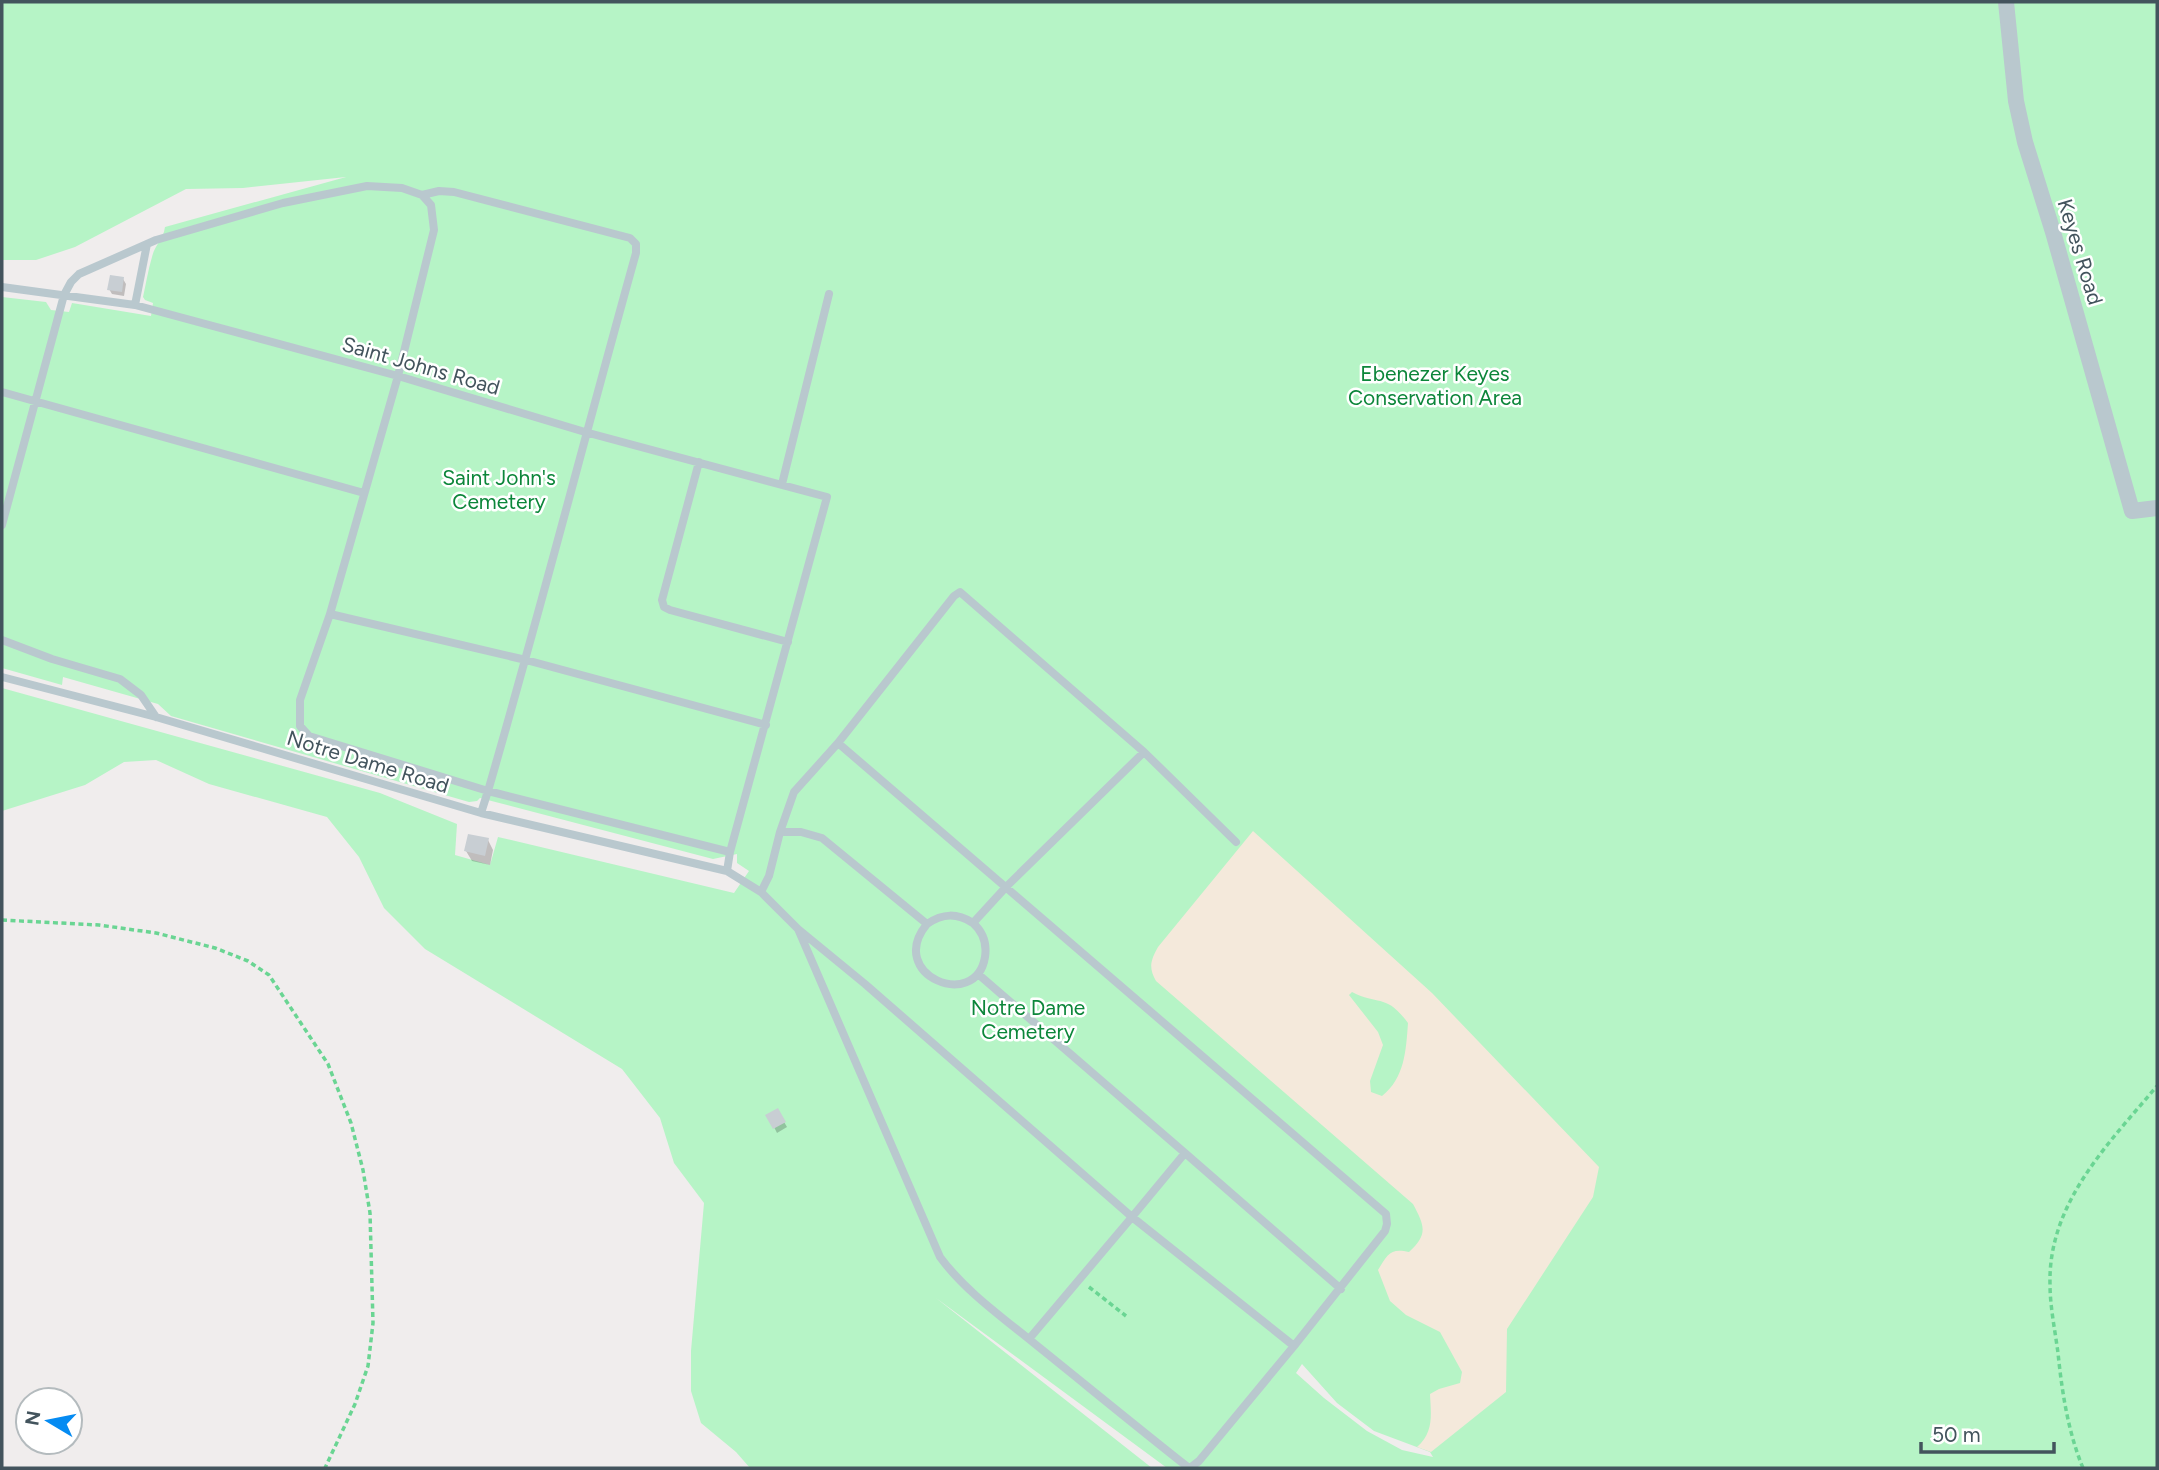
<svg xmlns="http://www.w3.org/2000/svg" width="2159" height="1470" font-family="Figtree,sans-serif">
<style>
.green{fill:#b6f4c6;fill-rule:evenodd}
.sand{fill:#f4e9db;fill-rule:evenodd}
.shadow{fill:#0003}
.building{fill:#c8ced3}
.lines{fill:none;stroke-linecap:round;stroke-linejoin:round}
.path{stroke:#6ad593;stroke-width:3.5;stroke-dasharray:5 3.5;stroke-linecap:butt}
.service{stroke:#b9c8ce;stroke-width:8}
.minor{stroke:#b9c8ce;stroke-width:16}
.labels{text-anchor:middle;stroke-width:5;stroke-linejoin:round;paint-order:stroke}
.street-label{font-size:21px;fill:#43545d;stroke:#fff}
.park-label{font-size:21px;fill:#0c863a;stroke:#fff}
</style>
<rect width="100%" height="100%" fill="#f0eded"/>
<!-- green -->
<path class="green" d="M2,2h2155v1466h-990l-231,-170 216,170h-402l-14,-16 -35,-29 -10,-32v-40l13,-148 -30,-40 -14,-45 -38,-49 -197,-120 -41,-41 -25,-51 -32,-40 -118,-33 -53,-24 -32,2 -39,23 -83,26v-123l378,105 77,31 -2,31 35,10 8,-28 236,56 15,-22 -12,-8v-9l-24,5 -233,-61 -3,3 -8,1 -298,-86 -13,-12 -95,-27 -1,8 -60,-17v-371l44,5 5,8 18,2 3,-9 79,13 2,-13 -8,-3 -2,-3c3,-13 5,-27 9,-40 3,-13 11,-16 13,-30l181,-50 -103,11 -57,1 -111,58 -39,13h-34zM1302,1364l35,39 37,28 56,21 3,5 -31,-7 -35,-19 -43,-33 -28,-25z"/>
<!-- sand -->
<path class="sand" d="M1253,831l179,162 167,174 -6,30 -86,132 -1,63 -75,60 -14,-5c17,-15 14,-32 13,-53l9,-5 21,-6 2,-11 -22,-40 -34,-17 -16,-14 -12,-31c10,-16 12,-22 31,-18 20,-18 15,-27 4,-48l-257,-223c-8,-14 -5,-21 2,-34zM1352,992c27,14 34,1 56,31 -2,27 -3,55 -26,73l-11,-4 -1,-11 13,-36 -5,-13 -29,-37z"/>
<!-- shadow -->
<path class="shadow" d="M123,279l3,5 -2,12 -12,-2 -3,-5z
M488,840l5,10 -3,15 -18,-4 -6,-10z
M777,1110l10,17 -10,6 -9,-18z"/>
<!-- building -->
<path class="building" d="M110,275l14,2 -2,15 -15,-2z
M468,834l21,4 -4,18 -21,-5z
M778,1108l8,14 -13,7 -8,-14z"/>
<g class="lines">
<!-- path -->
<path class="path" d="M2,920l97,5 57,8 59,15 33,13 21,14 59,89 23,59 12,47 7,43 3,110 -5,43 -13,38 -30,64
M1089,1287l37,29
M2083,1468c-15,-36 -21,-76 -25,-115 -3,-23 -8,-46 -8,-69 -2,-81 59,-141 107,-198"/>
<!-- service -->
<path class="service" d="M2,287l133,18 263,71 187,56 242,65 -97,355 -242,-61 -7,22
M135,305l12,-61
M2,392l362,101
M699,462l-37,138 2,7 6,3 118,32
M782,484l47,-190
M2,525l62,-230 7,-13 8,-8 77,-34 127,-37 84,-17 35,2 20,7 9,10 3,25 -36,146 -68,238 -30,86v26l9,10 179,55c52,-179 98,-359 148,-538v-9l-6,-6 -176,-46 -15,-1 -17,4
M330,614l196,46 240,65
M2,640l50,19 68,20 21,16 15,22
M2,677l154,40 325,96 246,58
M838,743l-44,49 -14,40h21l21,6 105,86c-42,51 49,88 58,33 2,-13 -2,-25 -12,-34l33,-36 138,-135
M780,832l-11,44 -8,16 37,37
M1236,842l-92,-90 -184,-160 -6,4 -116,147 548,471 1,10 -2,7 -91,115 -162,-129 53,-64 156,136
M730,852l-3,19 34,21
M927,924c16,-11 30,-11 46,-1
M978,974l207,179
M1029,1339l103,-122 -267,-233 -67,-55 142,328c25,34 62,60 95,87 51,41 102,83 154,124
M1190,1468l9,-7 95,-115"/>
<!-- minor -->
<path class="minor" d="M2006,2l10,99 9,41 28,90 79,279 25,-3"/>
</g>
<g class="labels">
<!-- street labels -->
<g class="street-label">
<text transform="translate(2080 252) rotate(73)" y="7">Keyes Road</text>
<text transform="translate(421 366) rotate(16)" y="7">Saint Johns Road</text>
<text transform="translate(368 762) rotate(17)" y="7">Notre Dame Road</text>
</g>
<!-- park labels -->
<g class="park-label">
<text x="1435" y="381">Ebenezer Keyes<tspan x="1435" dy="24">Conservation Area</tspan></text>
<text x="499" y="485">Saint John's<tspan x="499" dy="24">Cemetery</tspan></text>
<text x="1028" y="1015">Notre Dame<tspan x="1028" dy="24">Cemetery</tspan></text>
</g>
</g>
<!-- border -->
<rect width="2159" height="1470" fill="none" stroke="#43545d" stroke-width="7"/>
<!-- north arrow -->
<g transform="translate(49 1421) rotate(280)"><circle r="33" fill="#ffffff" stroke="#b4bbbe" stroke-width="2"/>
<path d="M0-5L12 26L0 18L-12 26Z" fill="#058bf2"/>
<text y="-10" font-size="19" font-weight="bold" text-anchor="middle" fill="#43545d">N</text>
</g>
<!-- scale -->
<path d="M1921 1442v10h133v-10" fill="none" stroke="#43545d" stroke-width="3.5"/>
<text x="1932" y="1442" font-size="21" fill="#43545d" stroke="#ffffff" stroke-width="5" paint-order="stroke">50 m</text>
</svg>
